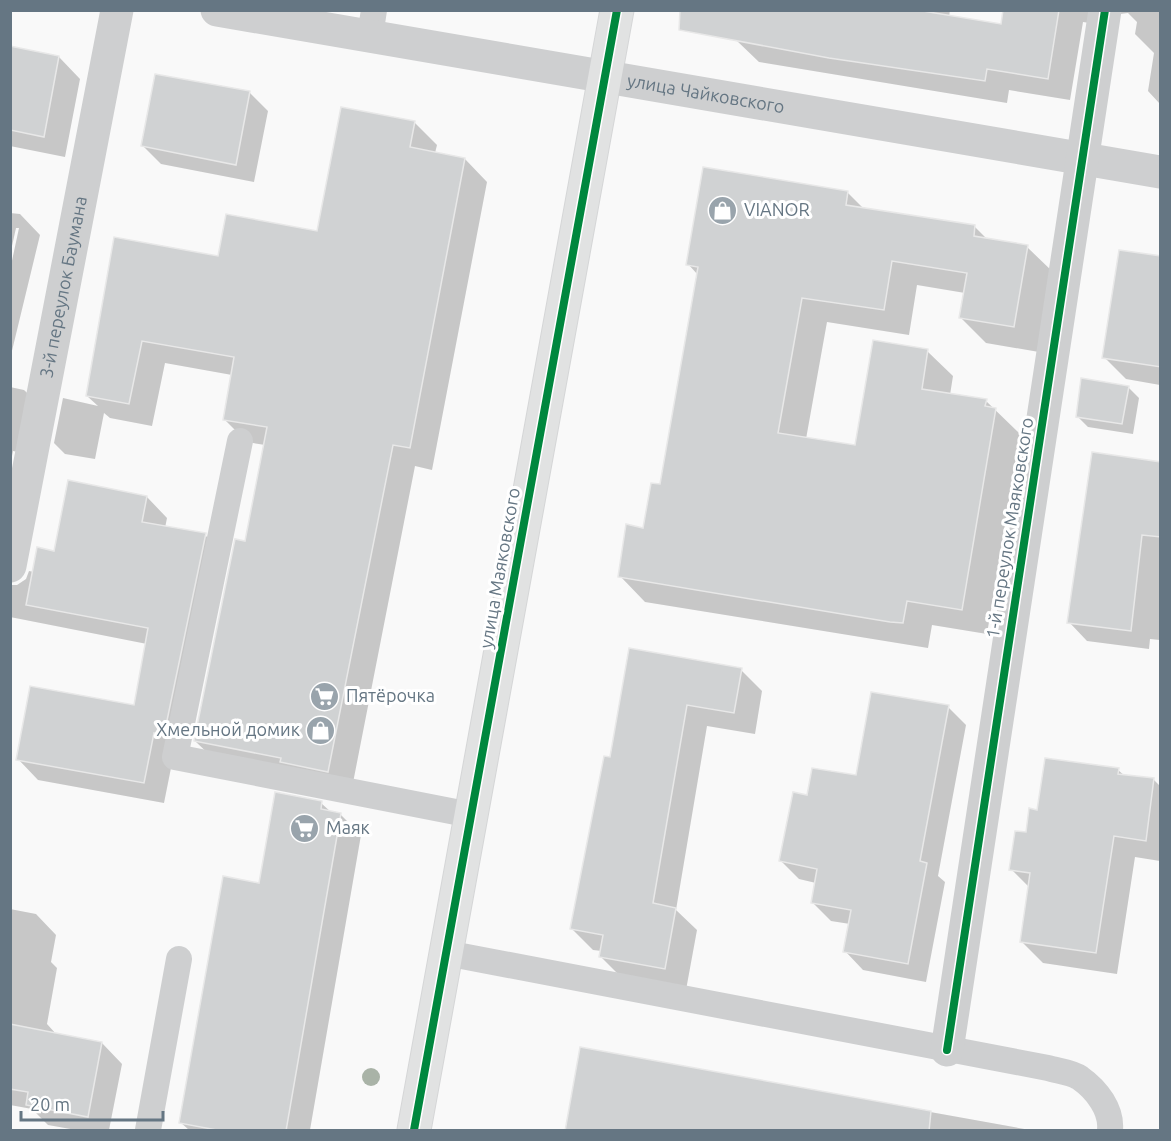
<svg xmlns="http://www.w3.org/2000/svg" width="1171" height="1141" font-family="Ubuntu,sans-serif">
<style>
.shadow{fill:#0003}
.building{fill:#d0d2d3;stroke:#e8e8e8;stroke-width:1.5}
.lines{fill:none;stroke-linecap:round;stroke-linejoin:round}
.secondary-casing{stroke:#d5d6d7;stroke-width:35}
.lane{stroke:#cecfd0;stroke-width:26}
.street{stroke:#cecfd0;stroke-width:33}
.secondary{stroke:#e1e2e2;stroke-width:33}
.cycleway-casing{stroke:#fff;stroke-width:11}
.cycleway{stroke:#00873e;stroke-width:8}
.tree{fill:#a9b3a7}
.labels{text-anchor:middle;stroke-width:6;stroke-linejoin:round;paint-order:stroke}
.street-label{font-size:18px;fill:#657683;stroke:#fff}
.poi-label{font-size:18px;fill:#657683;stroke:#fff;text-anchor:start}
</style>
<rect width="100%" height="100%" fill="#f9f9f9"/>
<!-- shadow -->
<path class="shadow" d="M742,10h208l-1,7 53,9 3,-16h155v94l-12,-13 6,-38 -19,-19 2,-12 -9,-9 -8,1 -10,12 -27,-4 -13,78 -61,-10 -2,13 -248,-41 -23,-22z
M10,48l49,9 21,22 -15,78 -55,-11z
M157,76l93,17 18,18 -14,71 -93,-18 -18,-18z
M414,122l23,23 -2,8 30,6 22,23 -55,288 -17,-4 -64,327 -133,-30 -23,-22 51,-199 19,-97 -18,-3 -22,-22 7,-45 -67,-12 -13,63 -42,-8 -6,-5 -9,46 -30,-5 -11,-11 9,-45 35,8 -11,-10 132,-138 99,-26z
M848,193l16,16 110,17 14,14 39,7 26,25 -14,80 -53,-9 -25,-25 4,-25 -48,-8 -8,50 -82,-13 -21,117 50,8 71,-96 26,25 -3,19 36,6 34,33 -33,200 -55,-9 -4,23 -283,-46 -25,-26 24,-47 18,-43 36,-211 -10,-11z
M10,213l10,1 20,21 -30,124v-89l9,-42h-3l-6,27z
M1160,258v127l-34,-6 -22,-22z
M10,387l14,3 21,20 -9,46 -23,-5 -3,15z
M1128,387l11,11 -6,36 -45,-7 -11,-11z
M1160,463v177l-10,-1 -1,10 -62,-8 -18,-19z
M147,497l20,21 -2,10 40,7 20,20 -51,198 -10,50 -126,-23 -20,-21 117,-52 12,-63 -137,-27v-34l2,2h5l9,-6 3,-8 5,1 21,-20z
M630,650l111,20 21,21 -7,43 -48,-8 -31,184 21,20 -11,60 -64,-12 -22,-22 2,-5 -9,-1 -22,-22 41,-170z
M948,707l18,18 -28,151 7,6 -19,100 -63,-12 -18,-19 5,-27 -19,-3 -18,-18 3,-20 -17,-4 -18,-18 27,-64 49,-20z
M1118,770l7,6 28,3 7,7v75l-25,-4 -18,117 -74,-11 -21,-21 8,-54 -19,-19 28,-58z
M321,803l11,10 8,1 21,21 -51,295h-121l-9,-8 81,-238z
M10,909l26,5 20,21 -5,27 6,6 -10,56 10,11 45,8 20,21 -13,66h-33l-28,-5 -16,-16 -22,-4z
M581,1049l449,81h-464z"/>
<!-- building -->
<path class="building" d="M680,10h237l84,14 2,-14h56l-11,69 -61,-10 -2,12 -156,-23 -150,-28z
M10,46l49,10 -15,81 -34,-7z
M155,74l95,17 -14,74 -95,-19z
M341,107l74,14 -5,26 55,11 -55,290 -17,-3 -65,327 -48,-10 1,-4 -87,-17 41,-202 10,2 22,-114 -44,-7 11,-63 -92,-16 -13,63 -43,-8 28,-159 104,19 8,-42 91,17z
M703,167l145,24 -2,14 129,20 -1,11 54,9 -14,82 -55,-9 8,-45 -75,-12 -8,49 -82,-12 -24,135 77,12 18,-105 55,9 -6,40 65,10 -2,7 11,2 -34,202 -55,-9 -4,22 -13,-1 -272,-45 8,-53 17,4 8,-45 9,1 38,-217 -12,-2z
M1119,250l42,6v111l-59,-9z
M1081,378l48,8 -7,38 -46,-7z
M1092,452l69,10v75l-19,-2 -11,96 -64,-8z
M68,480l79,16 -5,26 64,11 -42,202 -10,-2 -10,50 -128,-23 14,-74 104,19 14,-77 -122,-23 11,-58 17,4z
M629,648l113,20 -8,45 -47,-8 -34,198 23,5 -11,61 -66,-12 4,-22 -33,-6 34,-173 6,1z
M871,692l78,13 -29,156 7,2 -19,101 -65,-12 8,-42 -40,-7 6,-34 -38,-8 14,-69 14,3 5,-27 44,7z
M1045,758l74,10 -1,6 36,4 -8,63 -32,-5 -18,117 -76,-11 10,-69 -21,-3 6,-39 11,1 3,-24 8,2z
M275,792l47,9 -1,8 20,4 -55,318h-64l-43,-8 44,-247 36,7z
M10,1024l92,18 -14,75 -62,-12 2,-13 -18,-3z
M580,1047l351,64 -2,20h-364z"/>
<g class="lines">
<defs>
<path id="secondary" d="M414,1130l203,-1120"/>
</defs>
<!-- secondary casing -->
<use href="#secondary" class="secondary-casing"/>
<!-- lane -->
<path class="lane" d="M370,36l4,-26
M240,441l-65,316 296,58
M446,953l602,115c10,3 24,4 32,10 17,12 32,32 30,52
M148,1130l31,-171"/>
<!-- street -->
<g class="street">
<path id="s1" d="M217,10l943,162"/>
<path id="s2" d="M10,566l107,-556"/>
<path d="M947,1050l158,-1040"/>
</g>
<!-- secondary -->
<use href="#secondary" class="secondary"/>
<defs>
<path id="cycleway" d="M947,1050l158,-1040
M414,1130l203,-1120"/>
</defs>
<!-- cycleway casing -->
<use href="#cycleway" class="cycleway-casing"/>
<!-- cycleway -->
<use href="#cycleway" class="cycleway"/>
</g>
<!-- trees -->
<circle class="tree" cx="371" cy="1077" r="9"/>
<!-- icons -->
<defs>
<symbol id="shop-disc" viewBox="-11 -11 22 22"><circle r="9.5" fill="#99a4ac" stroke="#fff"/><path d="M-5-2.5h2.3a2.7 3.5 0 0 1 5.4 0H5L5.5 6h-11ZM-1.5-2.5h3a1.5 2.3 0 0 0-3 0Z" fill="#fff"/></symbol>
<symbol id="supermarket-disc" viewBox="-11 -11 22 22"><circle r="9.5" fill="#99a4ac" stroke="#fff"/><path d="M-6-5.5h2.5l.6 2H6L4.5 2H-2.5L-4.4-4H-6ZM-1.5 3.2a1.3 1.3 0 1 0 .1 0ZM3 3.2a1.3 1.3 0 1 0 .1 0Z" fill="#fff"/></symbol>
</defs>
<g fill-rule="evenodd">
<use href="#shop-disc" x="706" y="194" width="33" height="33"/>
<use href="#supermarket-disc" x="308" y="680" width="33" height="33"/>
<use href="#shop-disc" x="304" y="714" width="33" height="33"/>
<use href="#supermarket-disc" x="288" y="812" width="33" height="33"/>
</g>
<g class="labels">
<!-- street labels -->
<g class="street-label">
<text dy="6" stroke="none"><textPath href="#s1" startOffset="496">улица Чайковского</textPath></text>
<text dy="6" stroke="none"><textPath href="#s2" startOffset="284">3-й переулок Баумана</textPath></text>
<text transform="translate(1010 528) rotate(-81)" y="6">1-й переулок Маяковского</text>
<text transform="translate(500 568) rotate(-80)" y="6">улица Маяковского</text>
</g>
<!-- poi labels -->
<g class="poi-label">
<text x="744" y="216">VIANOR</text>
<text x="346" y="702">Пятёрочка</text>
<text x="300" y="736" text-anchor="end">Хмельной домик</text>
<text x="326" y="834">Маяк</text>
</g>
</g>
<!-- border -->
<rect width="1171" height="1141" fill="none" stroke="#657683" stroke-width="24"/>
<!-- scale -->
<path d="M21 1111v9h142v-9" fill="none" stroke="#657683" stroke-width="3"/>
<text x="30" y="1111" font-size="18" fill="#657683" stroke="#ffffff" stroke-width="4.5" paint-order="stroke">20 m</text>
</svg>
